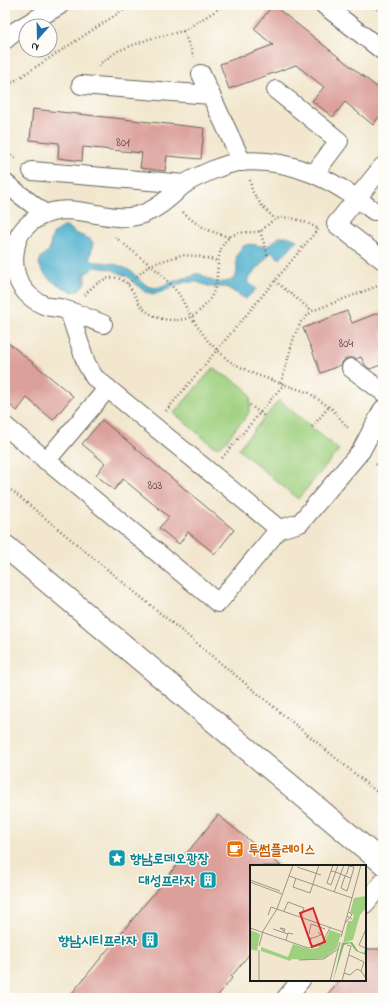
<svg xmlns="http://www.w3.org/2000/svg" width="388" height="1003" font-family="'Indie Flower','Poor Story',sans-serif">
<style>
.green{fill:#9fd07f;stroke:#5e764e}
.water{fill:#4fb0ce;stroke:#366675}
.building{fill:#dca09b}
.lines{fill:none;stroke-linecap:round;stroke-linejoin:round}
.minor-casing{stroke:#67635a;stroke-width:20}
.tertiary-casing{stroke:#67635a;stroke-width:24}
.path{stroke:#67635a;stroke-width:2.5;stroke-dasharray:1 3;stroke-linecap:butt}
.minor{stroke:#fff;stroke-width:18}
.tertiary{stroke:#fff;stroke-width:22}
.labels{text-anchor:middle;stroke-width:3;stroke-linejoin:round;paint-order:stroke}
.number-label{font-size:12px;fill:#4c3d3c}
.food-label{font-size:14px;font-weight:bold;fill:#c56008;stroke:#fdfcf7;text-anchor:start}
.culture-label{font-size:14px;font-weight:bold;fill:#0d838f;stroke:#fdfcf7;text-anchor:end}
.inset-road{fill:none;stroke:#9c9687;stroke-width:1}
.view{fill:#d62828;fill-opacity:0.15;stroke:#d62828;stroke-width:2}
.inset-edge{fill:none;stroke:#1c1c1c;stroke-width:2}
</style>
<rect width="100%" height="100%" fill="#fdfcf7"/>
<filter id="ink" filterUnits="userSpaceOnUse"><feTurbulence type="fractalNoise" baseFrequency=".025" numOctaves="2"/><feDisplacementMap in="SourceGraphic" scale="8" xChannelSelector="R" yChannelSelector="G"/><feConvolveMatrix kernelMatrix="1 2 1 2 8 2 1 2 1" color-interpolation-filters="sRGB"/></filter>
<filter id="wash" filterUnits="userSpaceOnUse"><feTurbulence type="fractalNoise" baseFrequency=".012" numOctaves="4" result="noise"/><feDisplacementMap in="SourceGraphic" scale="16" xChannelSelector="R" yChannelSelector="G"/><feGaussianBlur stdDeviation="0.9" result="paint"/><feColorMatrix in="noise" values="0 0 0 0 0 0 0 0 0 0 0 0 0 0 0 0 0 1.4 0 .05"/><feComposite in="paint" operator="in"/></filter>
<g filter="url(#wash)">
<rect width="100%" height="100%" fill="#f2e7ce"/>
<!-- green -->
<path class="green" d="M213,368c14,12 45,17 36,43 -1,6 -9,12 -13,17 -5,7 -11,17 -20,19l-3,-1 -39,-33z
M279,400l60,50 -41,49 -60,-50z"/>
<!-- water -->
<path class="water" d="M68,226l7,7 15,6 3,3 -3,16 4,4c13,0 26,2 38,10 6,5 11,13 19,15 10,3 20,-6 30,-8 2,-1 6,-1 9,-2 2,0 3,-2 5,-3 10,-3 17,17 40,4 1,-3 2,-6 2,-9 0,-5 -2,-9 0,-13 7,-21 22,-6 32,-11 4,-1 7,-6 10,-8h11l7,3 -17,19 -9,-7 -24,29 9,8 -10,10 -20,-12h-15l-14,-5h-12l-21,9 -9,3 -10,-2 -18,-16 -17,-7 -15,-2 -10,7v9l-6,7 -6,2c-16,-8 -27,-11 -34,-28l2,-7 8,-6c3,-14 2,-21 19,-25z"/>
<g id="blocks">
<!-- building -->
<path class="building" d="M273,5l110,87v20l-10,13 -28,-23 -12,15 -21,-16 12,-14 -28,-22 -67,24 -9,-25 53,-19 -19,-16z
M33,109l171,19 -3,31 -34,-3 -2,15 -25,-3 2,-15 -59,-6 -1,14 -24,-3 1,-15 -29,-3z
M347,311l5,12 31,-12v53l-13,5 -5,-4 -4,-8 -5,2 -4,-1h-5l-4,3 -2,4 -20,8 -18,-45z
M5,340l68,56 -20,24 -26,-22 -10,13 -12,-10z
M102,420l132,110 -19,24 -27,-22 -9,12 -20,-16 10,-11 -46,-38 -9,11 -18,-15 9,-12 -23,-19z
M218,815l63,51h-30v86l-20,25 1,1 -16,20h-148z
M365,949h18v49h-59l16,-18h25z"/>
</g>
</g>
<g filter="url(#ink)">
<use href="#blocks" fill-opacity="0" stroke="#67635a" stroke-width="1"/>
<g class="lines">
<defs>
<path id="minor" d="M324,5l59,46
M5,40l12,-10 43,-25
M201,74l41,88
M81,85l130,10
M276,90l63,51 -25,33
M383,166l-47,58 47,36
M32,171l153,13
M5,183l40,31
M69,311l17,52 8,14 185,152
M103,324c-13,-5 -26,-11 -40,-15 -5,-2 -12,-1 -17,-3 -27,-11 -36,-35 -30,-61 3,-17 20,-29 36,-33 26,-7 59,10 84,4 13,-3 24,-10 34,-19 5,-4 10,-10 16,-14 10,-6 40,-20 53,-21 52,-5 95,18 135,49
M351,368l32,24
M5,426l213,177 61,-74 21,-6 61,-72 22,-42
M46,461l62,-73
M365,904l18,-22
M286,998l15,-18"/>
<path id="tertiary" d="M5,546l378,317"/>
</defs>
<!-- minor casing -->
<use href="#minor" class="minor-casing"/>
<!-- tertiary casing -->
<use href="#tertiary" class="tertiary-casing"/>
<!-- path -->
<path class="path" d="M365,5l18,6
M5,6l1,-1
M183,31l11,26
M99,66l2,-3 17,-12 31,-12 34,-8 42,-26
M5,87l126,-82
M5,150l12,10
M250,180l2,11 10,15 13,13
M183,212c15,15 26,19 46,25
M260,231l8,25
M115,237l44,35 20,22 12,23 17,24 21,20 25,13 55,19 23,16 17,20
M275,281l37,30 71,-27
M128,284l22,-19 31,-10 16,1 21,5
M85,295c10,-13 30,-26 43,-10 6,6 9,17 15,23 8,8 19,12 30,12 8,0 17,-1 23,-6 7,-6 13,-12 17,-21 8,-17 0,-44 17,-56 11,-8 22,-2 32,-7 4,-3 7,-7 12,-10 12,-7 32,2 43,8
M281,383l13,-46 7,-15 11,-11
M250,405l15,12
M166,411l152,-182
M312,427l17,-20
M222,458l62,-74
M376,464l7,6
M5,485l378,312"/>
<!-- minor -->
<use href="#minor" class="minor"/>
<!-- tertiary -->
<use href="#tertiary" class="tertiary"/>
</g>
</g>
<!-- icons -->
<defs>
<symbol id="cafe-square" viewBox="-11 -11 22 22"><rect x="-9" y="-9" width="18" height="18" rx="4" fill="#e8710a" stroke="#fdfcf7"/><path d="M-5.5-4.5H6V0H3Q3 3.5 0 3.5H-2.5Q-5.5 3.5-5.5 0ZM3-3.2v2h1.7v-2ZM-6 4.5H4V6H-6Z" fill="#fff"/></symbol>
<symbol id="sight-square" viewBox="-11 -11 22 22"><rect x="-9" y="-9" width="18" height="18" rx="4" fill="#0f9aa8" stroke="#fdfcf7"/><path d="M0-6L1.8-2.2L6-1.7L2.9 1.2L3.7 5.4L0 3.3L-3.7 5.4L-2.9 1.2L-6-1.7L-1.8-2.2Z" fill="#fff"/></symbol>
<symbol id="building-square" viewBox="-11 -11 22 22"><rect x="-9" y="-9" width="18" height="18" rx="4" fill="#0f9aa8" stroke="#fdfcf7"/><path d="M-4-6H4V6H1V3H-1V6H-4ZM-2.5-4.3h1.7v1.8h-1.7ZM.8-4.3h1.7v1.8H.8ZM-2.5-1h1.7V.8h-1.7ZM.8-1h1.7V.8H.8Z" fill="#fff"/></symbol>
</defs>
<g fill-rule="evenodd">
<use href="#cafe-square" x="225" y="839" width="20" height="20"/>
<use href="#sight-square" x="107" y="848" width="20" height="20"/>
<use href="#building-square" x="198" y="870" width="20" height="20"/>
<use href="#building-square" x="140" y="930" width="20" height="20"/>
</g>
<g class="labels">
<!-- number labels -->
<g class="number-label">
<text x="123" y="146">801</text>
<text x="346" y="347">804</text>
<text x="155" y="489">803</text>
</g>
<!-- food labels -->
<g class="food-label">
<text x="248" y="854">투썸플레이스</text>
</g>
<!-- culture labels -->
<g class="culture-label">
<text x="130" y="863" text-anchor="start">향남로데오광장</text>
<text x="195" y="885">대성프라자</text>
<text x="137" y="945">향남시티프라자</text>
</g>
</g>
<!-- overview -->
<g transform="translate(250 865)">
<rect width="116" height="116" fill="#f2e7ce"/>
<path d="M116,31v12l-6,7 -7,25 -10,3 5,-22h4l2,-6 -4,-2 4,-15zM0,65l10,4 -3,17 -7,-2zM80,65l11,4 -4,14 -12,10 -20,2 -13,-1 -2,2 -29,-10v-4l27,10 5,-13 16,5 8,-1 7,-5z" fill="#9fd07f"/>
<path d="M102,77l6,9 6,2 2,-6v8l-10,-4 -6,-8 -6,2 -11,36 9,-38z" fill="#7fb26e"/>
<path class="inset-road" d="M83,0l-6,18 4,2 7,-20M47,2l24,8M81,6l4,1 6,2 4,2 6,2 3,-11 -5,-1 -2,7 -2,3 -4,12 6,3 4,-13M39,11l63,22M46,13l-3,9 17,6 9,-28M0,15l30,11M0,17l32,12M84,27l10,-27M34,46l4,-9 16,6 -3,9M18,50l3,-8 72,25M102,54l-5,-3 14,-51M95,58l7,-8 -3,-3M0,63l58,20 13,-3 9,-17M23,64l15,5M34,67l1,-3 -5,-1 4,3M59,69l2,-10 14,5M58,72l3,1 -1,6 4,2M91,72l6,-21M60,74l11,-4 -3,-3M36,75l2,-7 5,1M9,81l4,-15 14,-22 16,-44M115,83l-6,-3 7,-16M99,90l15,7 -3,9 4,6M49,95l25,-1 14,-10M94,108l6,2 7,-6 4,2M9,116v-31M80,116l10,-39M92,116l9,-35 -4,-1"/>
<path class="view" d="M63,43l12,34 -13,5 -12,-34z"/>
<rect width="116" height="116" class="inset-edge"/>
</g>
<!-- margin -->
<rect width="388" height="1003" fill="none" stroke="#fdfcf7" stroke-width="20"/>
<!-- north arrow -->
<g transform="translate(38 38) rotate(200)"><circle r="19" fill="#fdfcf7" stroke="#a3a29f"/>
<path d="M0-3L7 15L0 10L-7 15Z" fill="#1f6fb2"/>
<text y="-6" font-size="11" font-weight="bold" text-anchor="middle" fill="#1c1c1c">N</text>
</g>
</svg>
